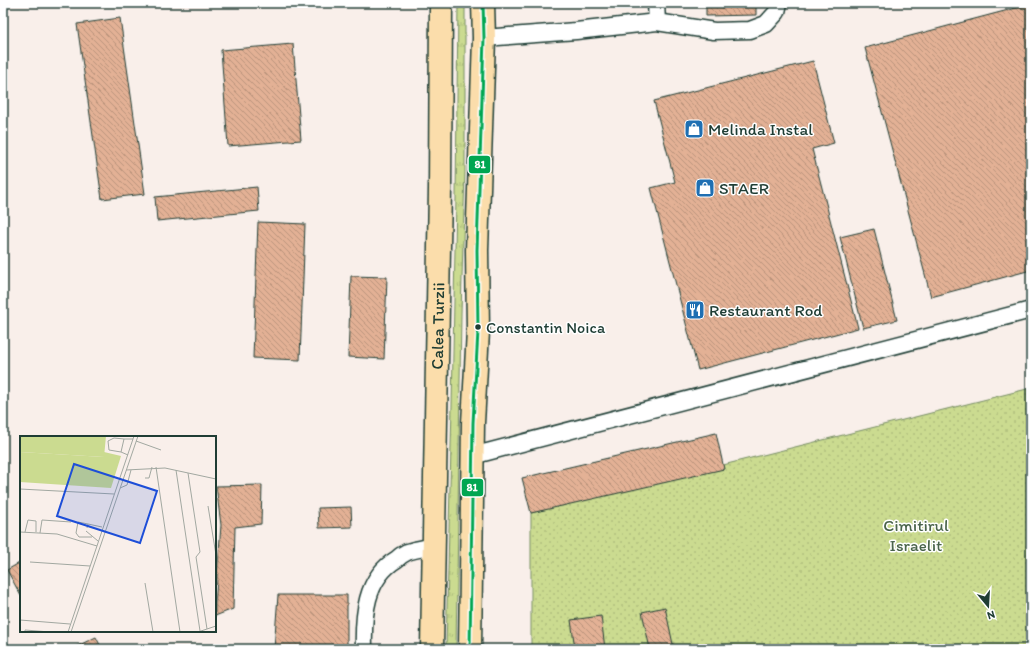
<svg xmlns="http://www.w3.org/2000/svg" width="1034" height="652" font-family="Itim,sans-serif">
<style>
.grass{fill:url(#grass-tufts);stroke:#758c62}
.park{fill:url(#park-dots);stroke:#758c62}
.building{fill:url(#building-back-hatch);stroke:#1f3d34}
.lines{fill:none;stroke-linecap:round;stroke-linejoin:round}
.service-casing{stroke:#1f3d34;stroke-width:19}
.primary-casing{stroke:#1f3d34;stroke-width:25}
.service{stroke:#fff;stroke-width:16}
.primary{stroke:#fbddab;stroke-width:22}
.bus-1-casing{stroke:#fff;stroke-width:6}
.bus-1{stroke:#00a651;stroke-width:3}
.bus-dot{fill:#1f3d34;stroke:#fff;stroke-width:1.5}
.labels{text-anchor:middle;stroke-width:3;stroke-linejoin:round;paint-order:stroke}
.bus-label{font-size:16px;fill:#1f3d34;stroke:#fff;text-anchor:start}
.poi-label{font-size:17px;fill:#1f3d34;stroke:#fff;text-anchor:start}
.street-label{font-size:17px;fill:#1f3d34;stroke:#fff}
.park-label{font-size:17px;fill:#4a644b;stroke:#fff}
.inset-road{fill:none;stroke:#a2a8a1;stroke-width:1}
.view{fill:#1d4ed8;fill-opacity:0.15;stroke:#1d4ed8;stroke-width:2}
.inset-edge{fill:none;stroke:#1f3d34;stroke-width:2}
.line-badge{stroke:#fff;stroke-width:1.5}
.badge-label{font-size:11px;text-anchor:middle;font-weight:bold;fill:#fff}
</style>
<defs>
<pattern id="grass-tufts" width="24" height="20" patternUnits="userSpaceOnUse"><rect width="24" height="20" fill="#cbdb90"/><path d="M3 7l-1-3M5 7V3M7 7l1-3M15 17l-1-3M17 17v-4M19 17l1-3" fill="none" stroke="#aebd7d"/></pattern>
<pattern id="park-dots" width="8" height="8" patternUnits="userSpaceOnUse"><rect width="8" height="8" fill="#cbdb90"/><path d="M2 2h.1M6 6h.1" fill="none" stroke="#aebd7d" stroke-width="1.8" stroke-linecap="round"/></pattern>
<pattern id="building-back-hatch" width="6" height="6" patternUnits="userSpaceOnUse"><rect width="6" height="6" fill="#e3b195"/><path d="M-1 5l2 2M0 0l6 6M5-1l2 2" fill="none" stroke="#b7917a"/></pattern>
</defs>
<rect width="100%" height="100%" fill="#f9efea"/>
<filter id="ink" filterUnits="userSpaceOnUse"><feTurbulence type="fractalNoise" baseFrequency=".025" numOctaves="2"/><feDisplacementMap in="SourceGraphic" scale="8" xChannelSelector="R" yChannelSelector="G"/><feConvolveMatrix kernelMatrix="1 2 1 2 8 2 1 2 1" color-interpolation-filters="sRGB"/></filter>
<g filter="url(#ink)">
<!-- grass -->
<path class="grass" d="M458,3h7v168l-4,142 -5,336h-10l6,-243 4,-207z"/>
<!-- park -->
<path class="park" d="M1031,388v261h-500v-136z"/>
<!-- building -->
<path class="building" d="M706,3h50v12l-50,1z
M1031,4v266l-100,27 -66,-249z
M120,18l25,176 -43,5 -25,-175z
M293,44l8,96 -73,6 -7,-96z
M813,61l21,82 -22,6 46,179 -160,42 -47,-182 24,-6 -21,-81z
M257,187l2,24 -102,10 -2,-24z
M258,222l47,2 -5,136 -47,-2z
M874,229l23,91 -34,8 -23,-91z
M351,276l36,1 -3,82 -36,-2z
M716,433l8,36 -193,44 -9,-35z
M262,485l-1,39 -26,3 -2,82 -18,7v-12l6,-79 -5,-39z
M351,507l1,20 -33,1 -1,-20z
M21,562v34l-14,-26z
M278,595h69v54h-73z
M665,607l9,42h-24l-8,-37z
M601,616l4,33h-30l-4,-29z
M96,637l6,12h-31z"/>
<g class="lines">
<defs>
<path id="service" d="M657,22l57,9 36,-1 16,-6 11,-12 2,-9
M484,38l92,-7 81,-9 -1,-19
M472,456l559,-146
M364,649c-1,-33 1,-71 33,-90 3,-3 6,-5 10,-7 9,-3 18,-4 27,-6"/>
<g id="primary">
<path id="s1" d="M432,649l8,-460 1,-186"/>
<path d="M470,649l3,-226 5,-92 -1,-81 7,-212 -1,-35"/>
</g>
</defs>
<!-- service casing -->
<use href="#service" class="service-casing"/>
<!-- primary casing -->
<use href="#primary" class="primary-casing"/>
<!-- service -->
<use href="#service" class="service"/>
<!-- primary -->
<use href="#primary" class="primary"/>
<defs>
<path id="bus-1" d="M470,649l3,-226 5,-92 -1,-81 7,-212 -1,-35"/>
</defs>
<!-- bus-1 casing -->
<use href="#bus-1" class="bus-1-casing"/>
<!-- bus-1 -->
<use href="#bus-1" class="bus-1"/>
</g>
</g>
<!-- icons -->
<defs>
<symbol id="shop-square" viewBox="-11 -11 22 22"><rect x="-9" y="-9" width="18" height="18" rx="4" fill="#1f6fb2" stroke="#fff"/><path d="M-5-2.5h2.3a2.7 3.5 0 0 1 5.4 0H5L5.5 6h-11ZM-1.5-2.5h3a1.5 2.3 0 0 0-3 0Z" fill="#fff"/></symbol>
<symbol id="restaurant-square" viewBox="-11 -11 22 22"><rect x="-9" y="-9" width="18" height="18" rx="4" fill="#1f6fb2" stroke="#fff"/><path d="M-5-6h1v4h1v-4h1v4h1v-4h1v5L-1.5 .5V6h-2V.5L-5-1ZM5-6V6H3V1.5H1.5Q1.5-4 5-6Z" fill="#fff"/></symbol>
</defs>
<g fill-rule="evenodd">
<use href="#shop-square" x="683" y="118" width="22" height="22"/>
<use href="#shop-square" x="694" y="177" width="22" height="22"/>
<use href="#restaurant-square" x="684" y="299" width="22" height="22"/>
</g>
<!-- markers -->
<circle class="bus-dot" cx="478" cy="327" r="3.5"/>
<g class="labels">
<!-- bus labels -->
<g class="bus-label">
<text x="486" y="333">Constantin Noica</text>
</g>
<!-- poi labels -->
<g class="poi-label">
<text x="708" y="135">Melinda Instal</text>
<text x="719" y="194">STAER</text>
<text x="709" y="316">Restaurant Rod</text>
</g>
<!-- street labels -->
<g class="street-label">
<text dy="6" stroke="none"><textPath href="#s1" startOffset="323">Calea Turzii</textPath></text>
</g>
<!-- park labels -->
<g class="park-label">
<text x="916" y="531">Cimitirul<tspan x="916" dy="20">Israelit</tspan></text>
</g>
</g>
<!-- overview -->
<g transform="translate(20 436)">
<rect width="196" height="196" fill="#f9efea"/>
<path d="M0,0h86l-2,21 -84,-5z" fill="#cbdb90"/>
<path d="M0,16l84,5v-5l17,4 -10,32 -91,-6z" fill="#cbdb90"/>
<path class="inset-road" d="M116,5l25,9M101,16l-12,-2 -1,-9 6,-3 10,1M108,19l-7,-3 3,-13h9M136,31l24,165M106,34l39,-2 51,11M156,34l24,161M168,37l12,79 -4,5 11,72M125,42h4l3,-11M100,52l7,-3 4,-15M0,53l94,5M188,70l8,49M68,88l-10,-2 -2,11 3,4h13M67,92l1,-4 14,3M66,95l12,10M0,96l37,2 40,12M5,96l3,-12 8,1v11M20,97l2,-13 29,2M10,126l60,4M125,147l8,49M0,184l50,4M5,196v-2l25,2M48,196l66,-196M51,196l67,-196M178,196l18,-6"/>
<path class="view" d="M54,28l83,27 -17,52 -83,-27z"/>
<rect width="196" height="196" class="inset-edge"/>
</g>
<g class="line-badge">
<rect x="468" y="155" width="23" height="19" rx="4" fill="#00a651"/>
<rect x="461" y="478" width="23" height="19" rx="4" fill="#00a651"/>
</g>
<g class="badge-label">
<text x="480" y="168">81</text>
<text x="472" y="491">81</text>
</g>
<!-- margin -->
<rect width="1034" height="652" fill="none" stroke="#fff" stroke-width="16"/>
<rect x="8" y="8" width="1018" height="636" fill="none" stroke="#1f3d34" stroke-width="1.5" filter="url(#ink)"/>
<!-- north arrow -->
<g transform="translate(988 606) rotate(162)" stroke="#ffffff" stroke-width="3" paint-order="stroke">
<path d="M0-3L7 15L0 10L-7 15Z" fill="#1f3d34"/>
<text y="-6" font-size="11" font-weight="bold" text-anchor="middle" fill="#1f3d34">N</text>
</g>
</svg>
